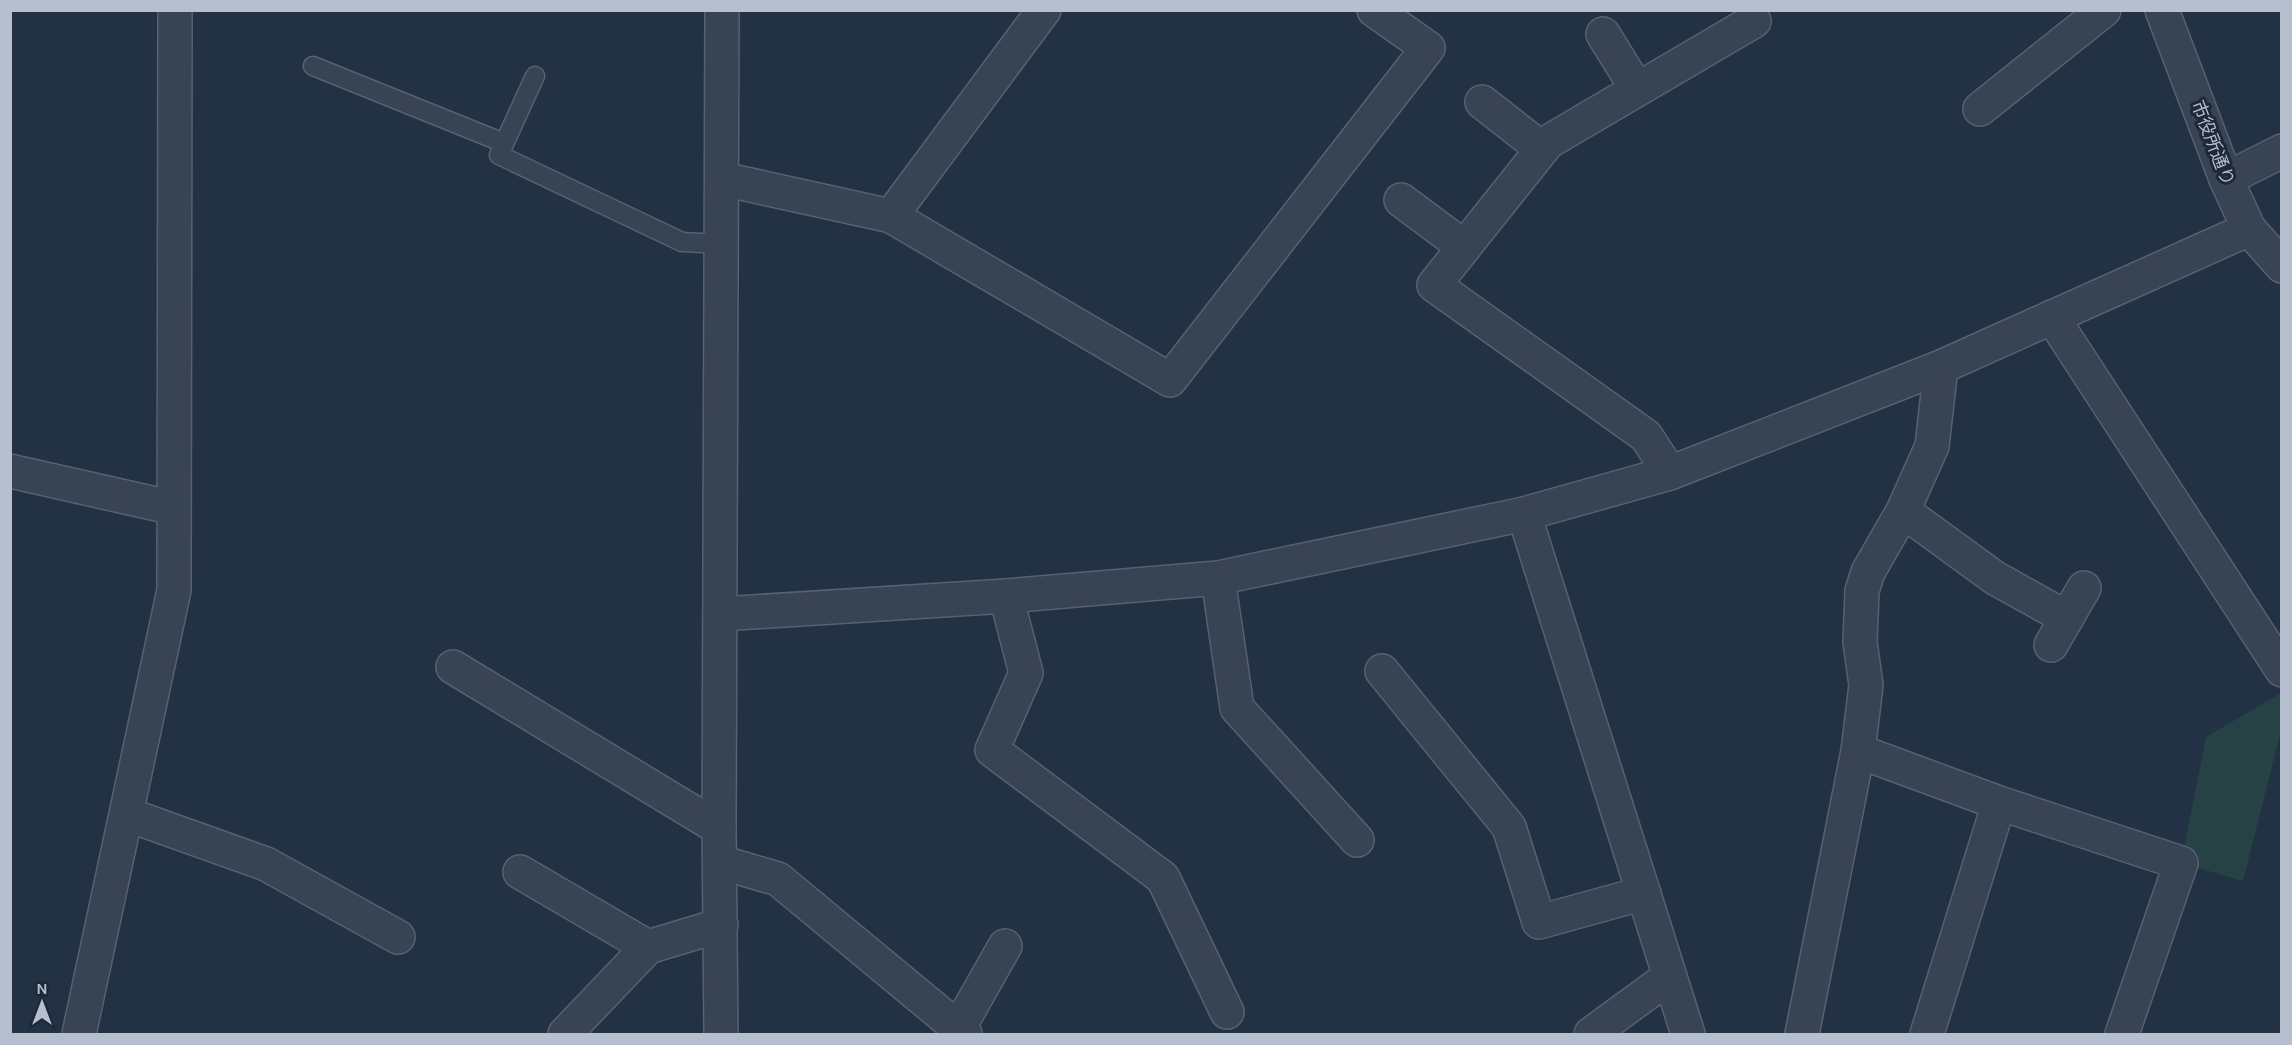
<svg xmlns="http://www.w3.org/2000/svg" width="2292" height="1045" font-family="Karla,'Noto Sans JP',sans-serif">
<style>
.green{fill:#264245}
.lines{fill:none;stroke-linecap:round;stroke-linejoin:round}
.service-casing{stroke:#566171;stroke-width:21}
.minor-casing{stroke:#566171;stroke-width:36}
.tertiary-casing{stroke:#566171;stroke-width:36}
.service{stroke:#384354;stroke-width:18}
.minor{stroke:#384354;stroke-width:33}
.tertiary{stroke:#384354;stroke-width:33}
.labels{text-anchor:middle;stroke-width:6;stroke-linejoin:round;paint-order:stroke}
.street-label{font-size:18px;fill:#b5bfcd;stroke:#1d2839}
</style>
<rect width="100%" height="100%" fill="#233144"/>
<!-- green -->
<path class="green" d="M2281,693v38l-38,150 -62,-18 25,-126z"/>
<g class="lines">
<defs>
<path id="service" d="M313,66l191,77
M535,76l-36,79 183,87 40,2"/>
<path id="minor" d="M1603,34l34,55
M1482,102l60,47
M1980,109l124,-99
M723,179l168,37 279,164 258,-332 -54,-38
M2226,179l56,-28
M1401,200l63,47
M891,216l153,-206
M2052,317l230,353
M10,471l164,37
M1670,473l-24,-37 -212,-151 114,-143 206,-121
M1903,511l92,67 72,40
M1524,514l164,520
M1218,578l19,130 120,132
M1006,596l20,77 -34,77 171,128 64,134
M2051,645l33,-57
M453,667l266,161
M1382,671l127,156 30,95 105,-29
M1858,751l141,52 182,60 -59,171
M126,814l140,50 132,73
M720,862l58,17 187,155
M520,872l128,75
M958,1029l47,-83
M79,1034l95,-444 1,-580
M565,1034l83,-87 73,-22
M1591,1034l78,-57
M1802,1034l56,-283 8,-66 -6,-43 2,-51 6,-19 35,-61 29,-65 9,-79
M1927,1034l72,-231"/>
<path id="tertiary" d="M2162,10l64,169 23,50 33,37
M721,614l285,-18 212,-18 306,-64 146,-41 271,-106 308,-138
M721,1034l-2,-206 3,-818"/>
</defs>
<!-- service casing -->
<use href="#service" class="service-casing"/>
<!-- minor casing -->
<use href="#minor" class="minor-casing"/>
<!-- tertiary casing -->
<use href="#tertiary" class="tertiary-casing"/>
<!-- service -->
<use href="#service" class="service"/>
<!-- minor -->
<use href="#minor" class="minor"/>
<!-- tertiary -->
<use href="#tertiary" class="tertiary"/>
</g>
<g class="labels">
<!-- street labels -->
<g class="street-label">
<text transform="translate(2213 143) rotate(69)" y="6">市役所通り</text>
</g>
</g>
<!-- border -->
<rect width="2292" height="1045" fill="none" stroke="#b5bfcd" stroke-width="24"/>
<!-- north arrow -->
<g transform="translate(42 1003)" stroke="#1d2839" stroke-width="4.5" paint-order="stroke">
<path d="M0-4.5L10 22L0 15L-10 22Z" fill="#b5bfcd"/>
<text y="-9" font-size="16" font-weight="bold" text-anchor="middle" fill="#b5bfcd">N</text>
</g>
</svg>
